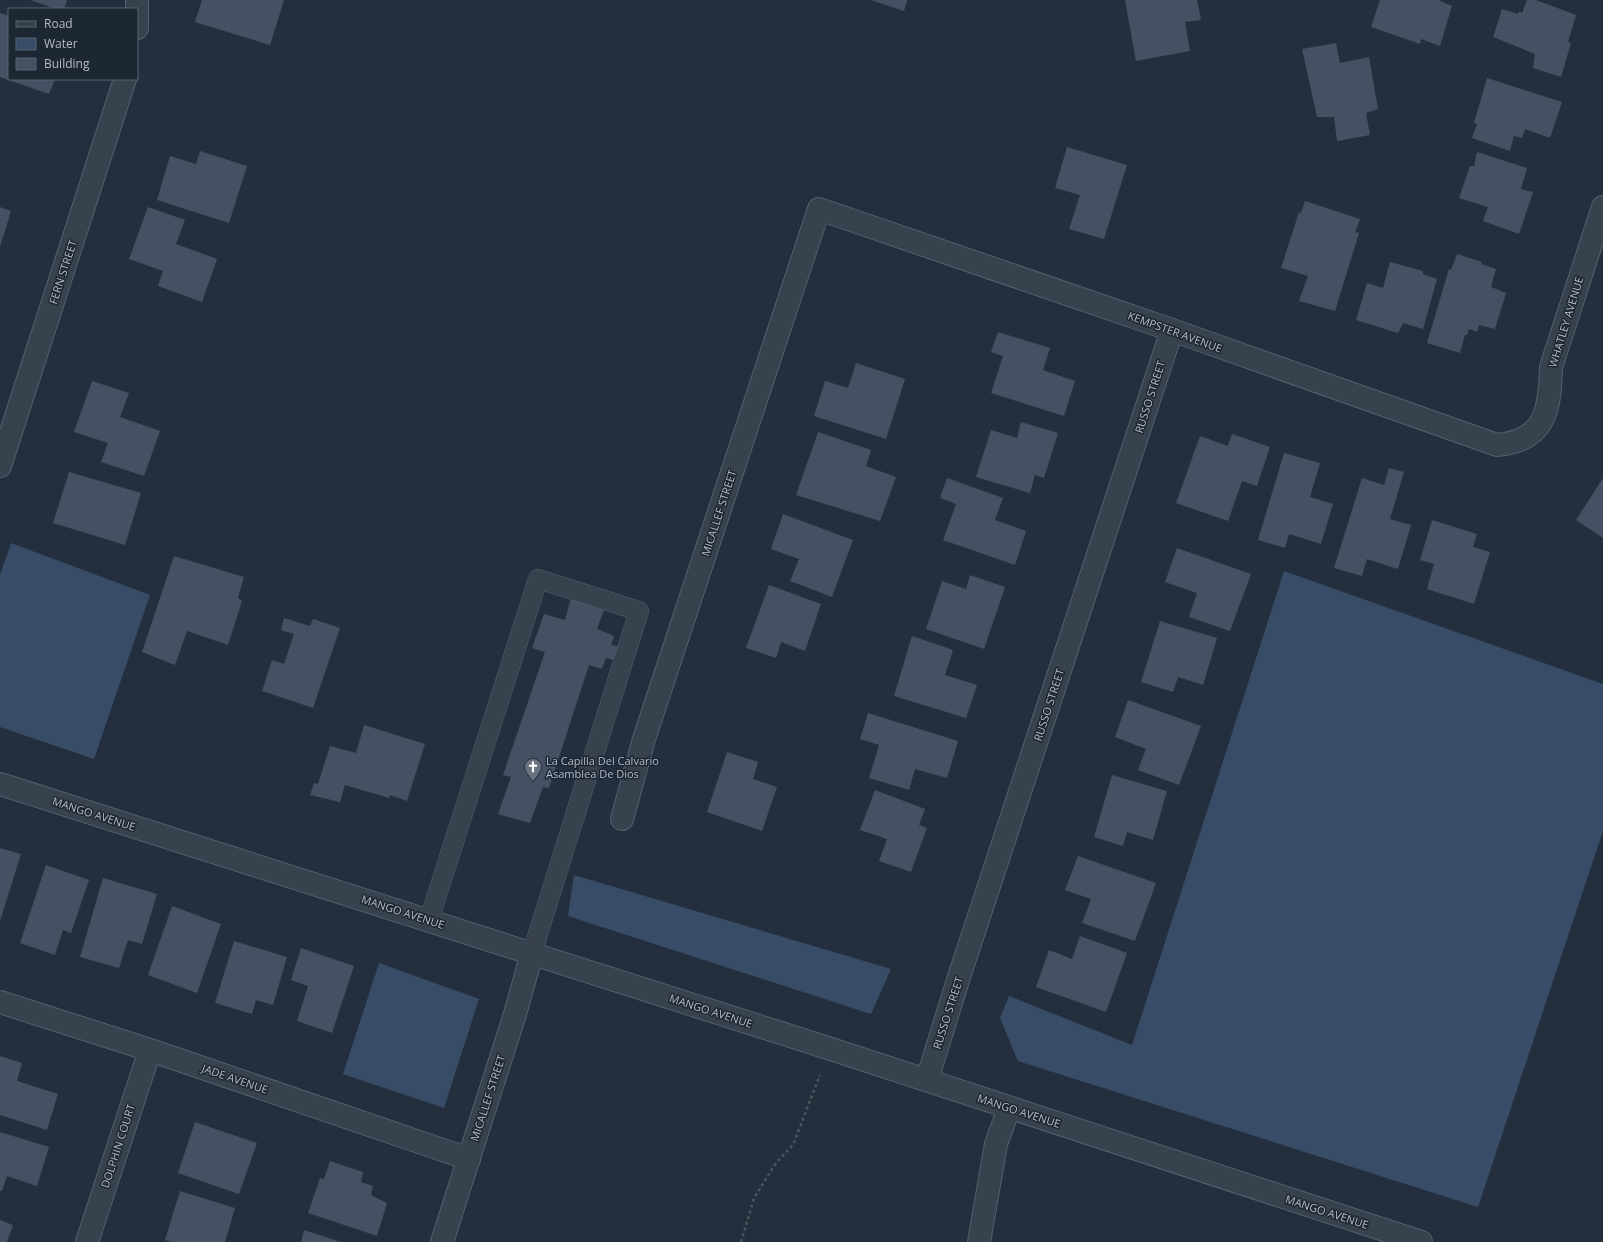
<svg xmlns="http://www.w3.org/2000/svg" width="1603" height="1242" font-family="'Open Sans',sans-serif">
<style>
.water{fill:#394c67}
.building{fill:#455162}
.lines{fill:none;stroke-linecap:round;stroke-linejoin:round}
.service-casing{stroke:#565f6c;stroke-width:20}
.minor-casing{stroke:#565f6c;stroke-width:24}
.tertiary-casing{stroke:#565f6c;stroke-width:24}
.path{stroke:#44595c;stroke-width:2.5;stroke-dasharray:3 3;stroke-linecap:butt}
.service{stroke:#38414e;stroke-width:19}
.minor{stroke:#38414e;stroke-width:22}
.tertiary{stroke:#38414e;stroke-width:22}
.labels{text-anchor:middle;stroke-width:3;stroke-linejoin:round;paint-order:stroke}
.street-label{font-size:11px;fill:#b4bcc9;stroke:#1d2633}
.poi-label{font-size:11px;fill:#b4bcc9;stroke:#1d2633;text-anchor:start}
</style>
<rect width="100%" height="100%" fill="#242f3e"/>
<!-- water -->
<path class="water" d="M11,543l139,52 -56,164 -94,-32v-152z
M1284,571l319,113v147l-125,376 -460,-146 -18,-43 9,-22 123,49z
M574,875l317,94 -20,45 -303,-98z
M379,963l100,36 -35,109 -101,-34z"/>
<!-- building -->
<path class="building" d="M31,0h36l-3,9h-8z
M202,0h82l-14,45 -75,-23z
M871,0h36l-3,11z
M1125,0h72l4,20 -16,2 5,29 -54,10z
M1380,0h58l14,6 -12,40 -19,-7 -1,5 -49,-17z
M1527,0h9l40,15 -8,27 3,1 -10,34 -28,-9 2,-14 -42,-17 9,-28 16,5 1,-3 3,2z
M0,13l9,3v63h46l-6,15 -49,-17z
M1336,43l4,20 29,-6 9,52 -12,4 4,22 -33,6 -3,-24h-17l-15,-68z
M1487,78l75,24 -12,36 -25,-9 -3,9 -8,-2 -4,15 -38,-13 5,-14 -3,-1z
M1067,147l60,18 -23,74 -35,-10 11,-34 -25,-7z
M200,151l47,15 -18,57 -72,-23 13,-44 26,8z
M1477,152l50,16 -6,21 12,3 -14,42 -36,-13 5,-14 -29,-9 11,-32h4z
M1305,201l55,18 -5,13 4,1 -24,78 -36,-10 9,-25 -27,-8 18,-56 2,1z
M0,207l11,4 -11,36z
M148,207l37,13 -9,24 41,15 -15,43 -44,-16 5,-15 -34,-12z
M1457,254l25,8 -1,2 15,5 -5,18 15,6 -11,36 -16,-4 -2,7 -8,-3 -2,6h-2l-5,18 -33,-10 22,-74 2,1z
M1390,262l33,9v3l14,5 -14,50 -20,-6 -5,10 -42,-13 11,-37 16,5z
M998,332l52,16 -7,22 32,11 -11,35 -73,-23 12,-37 -12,-4z
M856,363l49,16 -19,60 -72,-23 11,-35 23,7z
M92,381l37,12 -9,24 40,14 -16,45 -43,-14 7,-19 -34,-11z
M1021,422l37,11 -14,45 -9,-3 -5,18 -54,-16 15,-47 26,8z
M818,432l53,18 -5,16 30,11 -16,44 -84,-26z
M1232,434l38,13 -13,39 -15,-5 -14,40 -52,-18 24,-67 28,10z
M1284,453l36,10 -10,34 23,7 -12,40 -32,-10 -4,14 -27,-8z
M1389,468l15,4 -14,47 21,6 -13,44 -31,-10 -5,17 -28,-8 28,-90 22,7z
M69,472l72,21 -16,52 -72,-22z
M947,478l56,20 -8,22 31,11 -11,34 -72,-25 13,-36 -16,-6z
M1603,478v60l-27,-18z
M783,514l70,26 -21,57 -42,-16 9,-22 -28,-10z
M1432,520l45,14 -4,13 17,5 -16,52 -47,-15 7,-25 -14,-4z
M1177,548l74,26 -21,57 -41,-14 8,-24 -32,-11z
M174,556l70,21 -6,21 4,3 -14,44 -41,-14 -12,34 -33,-13z
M970,575l35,12 -21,62 -58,-20 16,-48 24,8z
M769,585l52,19 -16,47 -24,-9 -5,16 -30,-10z
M571,598l33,12 -7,19 17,7 -3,9 9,2 -3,14 -11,-3 -4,11 -13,-4 -40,123 -6,-1 -13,36 -32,-9 13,-37 -8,-2 42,-123 -13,-4 12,-34 21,6z
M284,618l26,8 3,-7 27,9 -27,80 -51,-17 10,-31 12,4 10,-30 -13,-4z
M1160,621l57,17 -14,47 -25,-8 -5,15 -32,-10z
M912,636l41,14 -8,25 32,10 -11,33 -72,-22z
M1128,700l73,26 -22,59 -41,-15 8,-21 -31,-12z
M868,713l90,28 -11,37 -32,-9 -6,21 -40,-12 10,-33 -19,-6z
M364,725l61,19 -18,57 -17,-6 -1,3 -44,-13 -5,17 -30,-7 4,-12 4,1 12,-38 26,7z
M727,752l31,10 -5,17 24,8 -15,44 -55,-19z
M1112,775l55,16 -14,49 -26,-8 -4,14 -29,-9z
M875,790l50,19 -6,16 8,3 -16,44 -32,-11 8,-22 -27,-9z
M0,848l21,6 -21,67z
M1078,856l78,27 -21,58 -53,-18 9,-24 -26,-9z
M46,865l43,15 -18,53 -8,-3 -8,25 -35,-12z
M103,878l54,16 -15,50 -14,-4 -9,28 -39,-11z
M172,906l49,18 -24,69 -49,-18z
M1080,936l47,17 -21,59 -70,-25 13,-37 23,9z
M234,941l53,16 -14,48 -17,-5 -4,14 -37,-11z
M301,948l53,18 -22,67 -35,-12 11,-35 -17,-6z
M0,1056l22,7 -5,18 41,13 -11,36 -47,-15z
M195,1122l62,21 -18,51 -61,-21z
M0,1132l49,15 -12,39 -30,-10 -5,15h-2z
M330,1161l33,11 -2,10 12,4 -2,9 16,8 -10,33 -69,-23 12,-35 4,1z
M180,1191l55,17 -10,34h-53l-7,-2z
M0,1220l13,5 -6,17h-7z
M304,1230l37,12h-40z"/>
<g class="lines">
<defs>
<path id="service" d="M429,920l109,-341 101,32 -107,342"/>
<path id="minor" d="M137,28v-28
M0,466l125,-387
M622,819l22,-80 175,-530 353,121 325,115c49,-4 53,-36 54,-78l52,-160
M0,1002l150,48 319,109
M927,1080l32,-103 213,-647
M87,1242l63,-192
M442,1242l73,-228 17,-61
M979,1242l17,-98 13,-36"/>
<path id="tertiary" d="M0,784l831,265 590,193"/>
</defs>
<!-- service casing -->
<use href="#service" class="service-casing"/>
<!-- minor casing -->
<use href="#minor" class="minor-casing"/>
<!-- tertiary casing -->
<use href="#tertiary" class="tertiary-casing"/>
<!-- path -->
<path class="path" d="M741,1242l13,-44 22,-35 17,-18 27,-70"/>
<!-- service -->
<use href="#service" class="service"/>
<!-- minor -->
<use href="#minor" class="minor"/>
<!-- tertiary -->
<use href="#tertiary" class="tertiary"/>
</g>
<!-- icons -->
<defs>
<symbol id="church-pin" viewBox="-11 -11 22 30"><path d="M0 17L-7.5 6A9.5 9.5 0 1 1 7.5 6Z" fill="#6b7280" stroke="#1d2633"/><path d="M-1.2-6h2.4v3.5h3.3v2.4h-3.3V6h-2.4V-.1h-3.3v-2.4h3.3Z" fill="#fff"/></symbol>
</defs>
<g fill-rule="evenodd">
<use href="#church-pin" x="523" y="757" width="20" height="27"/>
</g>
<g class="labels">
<!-- street labels -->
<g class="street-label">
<text transform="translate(63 272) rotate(-72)" y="4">FERN STREET</text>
<text transform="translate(1566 322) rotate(-73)" y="4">WHATLEY AVENUE</text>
<text transform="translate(1175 332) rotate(20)" y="4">KEMPSTER AVENUE</text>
<text transform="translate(1150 397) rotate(-72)" y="4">RUSSO STREET</text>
<text transform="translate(719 513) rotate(-72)" y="4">MICALLEF STREET</text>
<text transform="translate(1049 705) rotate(-72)" y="4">RUSSO STREET</text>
<text transform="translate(94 814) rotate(18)" y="4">MANGO AVENUE</text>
<text transform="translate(403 912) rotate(18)" y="4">MANGO AVENUE</text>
<text transform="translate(711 1011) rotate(18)" y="4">MANGO AVENUE</text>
<text transform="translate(948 1013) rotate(-72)" y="4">RUSSO STREET</text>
<text transform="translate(235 1079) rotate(19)" y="4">JADE AVENUE</text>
<text transform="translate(488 1098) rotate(-72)" y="4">MICALLEF STREET</text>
<text transform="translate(1019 1111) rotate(18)" y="4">MANGO AVENUE</text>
<text transform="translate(118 1146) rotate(-72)" y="4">DOLPHIN COURT</text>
<text transform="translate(1327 1212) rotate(18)" y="4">MANGO AVENUE</text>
</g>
<!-- poi labels -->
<g class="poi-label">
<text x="546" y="765">La Capilla Del Calvario<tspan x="546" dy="13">Asamblea De Dios</tspan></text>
</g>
</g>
<!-- legend -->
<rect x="8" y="8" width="130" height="72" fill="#1d2633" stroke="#59626f"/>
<rect x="16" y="21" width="20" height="6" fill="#38414e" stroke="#59626f"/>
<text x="44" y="28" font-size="12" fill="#b4bcc9">Road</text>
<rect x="16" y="38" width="20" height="12" fill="#394c67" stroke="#59626f"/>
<text x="44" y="48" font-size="12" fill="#b4bcc9">Water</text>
<rect x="16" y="58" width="20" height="12" fill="#455162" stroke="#59626f"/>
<text x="44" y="68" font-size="12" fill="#b4bcc9">Building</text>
</svg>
